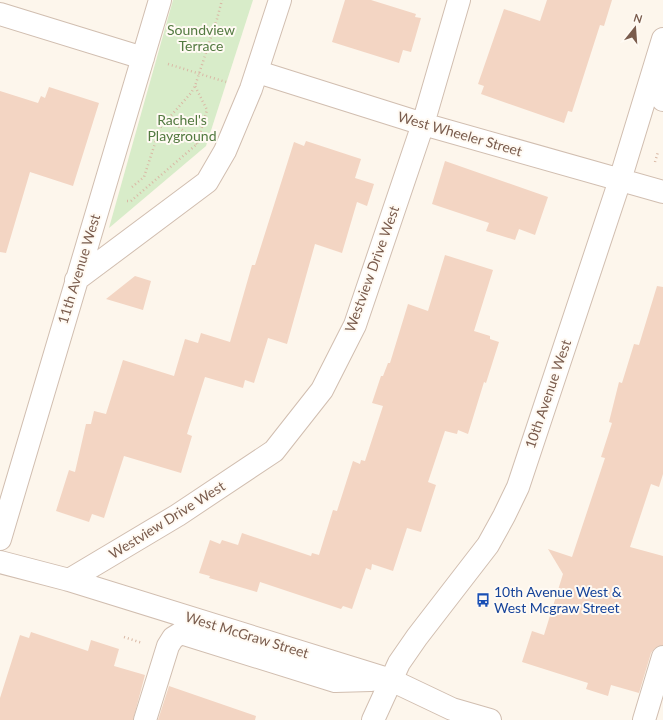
<svg xmlns="http://www.w3.org/2000/svg" width="663" height="720" font-family="Lato,sans-serif">
<style>
.green{fill:#d8ecc9}
.building{fill:#f3d5c3}
.lines{fill:none;stroke-linecap:round;stroke-linejoin:round}
.minor-casing{stroke:#d1beb0;stroke-width:24}
.path{stroke:#d9b8a5;stroke-width:2.5;stroke-dasharray:1 3;stroke-linecap:butt}
.minor{stroke:#fff;stroke-width:22}
.labels{text-anchor:middle;stroke-width:4;stroke-linejoin:round;paint-order:stroke}
.park-label{font-size:14px;fill:#537a41;stroke:#fffaf3}
.street-label{font-size:14px;fill:#7a5c4d;stroke:#fffaf3}
.transit-label{font-size:14px;fill:#164399;stroke:#fffaf3;text-anchor:start}
</style>
<rect width="100%" height="100%" fill="#fdf6ec"/>
<!-- green -->
<path class="green" d="M173,0h80l-47,146 -97,82z"/>
<!-- building -->
<path class="building" d="M345,0h26l45,14 -1,3 6,1 -10,34 -8,-2 -4,13 -67,-21z
M547,0h65l-8,26 -4,-1 -28,87 -4,-1 -4,12 -83,-29 3,-8 -6,-2 26,-75 36,12z
M49,87l50,16 -26,83 -43,-14 -24,81 -6,-1v-161l38,12 3,-7 4,2z
M306,141l55,18 -6,19 19,6 -7,22 -10,-4 -15,51 -27,-9 -28,100 -19,-6 -14,45 -9,-3 -2,8 -38,-11 -18,57 5,2 -11,37 -57,-17 -20,62 -12,-4 -3,8 -33,-11 13,-41 6,2 11,-48h5l3,-13 12,3 17,-54 51,16 11,-37 13,4 3,-10 29,9 22,-77h3l39,-123 10,4z
M445,161l103,36 -13,38 -16,-6 -4,11 -29,-9 3,-8 -57,-19z
M445,255l48,15 -19,61 16,5v3l9,3 -13,41 -2,-1 -16,52 -10,-4 -1,4 -12,-3 -17,51 8,3 -15,47 -14,-4 -14,43 -21,-7 -1,6 -5,-2 -14,41 -9,-3 -2,3 -81,-27 -3,10 -48,-14 1,-2 -11,-3 11,-33 10,4 2,-4 16,5 4,-12 69,23 1,-3 7,2 14,-45 4,1 16,-50 7,3 1,-4 4,1 18,-55 -11,-3 9,-27h2l5,-13h2l18,-59 20,7z
M135,276l16,5 -8,29 -37,-11z
M657,286l6,1v187l-4,13 -8,-3 -21,63 33,9v89l-8,3 -4,5 -12,40 -28,-8 -3,11 -22,-7 2,-6 -66,-21 10,-31 12,4 19,-61 -15,-25 24,8 33,-99 -4,-1 11,-34 -3,-1 10,-40 3,1 12,-39 5,1z
M31,632l57,19 3,-11 28,9 -5,17 31,9 -12,45h-133v-22l20,-63 9,3z
M169,686l87,30 -1,4h-97z"/>
<g class="lines">
<defs>
<path id="minor" d="M0,14l143,44
M654,70l9,30
M258,72l165,52 240,68
M76,280l131,-98 18,-31 26,-62 29,-89
M0,539l160,-539
M0,562l69,18 322,100 61,29 38,11
M69,580l109,-65 96,-64 48,-61 33,-65 68,-201 36,-124
M145,720l23,-74 5,-8 8,-5 154,48 36,-1
M373,720l26,-57 18,-26 71,-92 16,-29 14,-29 102,-307 43,-141
M644,720l19,-63"/>
</defs>
<!-- minor casing -->
<use href="#minor" class="minor-casing"/>
<!-- path -->
<path class="path" d="M168,64l58,18
M176,124l21,20
M655,162l3,-10
M132,187l12,-10 16,-49 31,-35 4,-7 22,-67 5,-19
M127,201h4l66,-57 10,-34 -12,-24
M124,637l18,6"/>
<!-- minor -->
<use href="#minor" class="minor"/>
</g>
<!-- icons -->
<defs>
<symbol id="bus-bare" viewBox="-9 -9 18 18"><path d="M-5-6H5V4H4V6H2V4H-2V6H-4V4H-5ZM-3.5-4V0h7V-4ZM-3.5 1.2v1.5H-2V1.2ZM2 1.2v1.5H3.5V1.2Z" fill="#1a4fb4" stroke="#fffaf3" stroke-width="2.5" paint-order="stroke"/></symbol>
</defs>
<g fill-rule="evenodd">
<use href="#bus-bare" x="473" y="590" width="20" height="20"/>
</g>
<g class="labels">
<!-- park labels -->
<g class="park-label">
<text x="201" y="35">Soundview<tspan x="201" dy="16">Terrace</tspan></text>
<text x="182" y="125">Rachel's<tspan x="182" dy="16">Playground</tspan></text>
</g>
<!-- street labels -->
<g class="street-label">
<text transform="translate(460 134) rotate(16)" y="5">West Wheeler Street</text>
<text transform="translate(79 269) rotate(-73)" y="5">11th Avenue West</text>
<text transform="translate(372 269) rotate(-70)" y="5">Westview Drive West</text>
<text transform="translate(548 394) rotate(-71)" y="5">10th Avenue West</text>
<text transform="translate(167 520) rotate(-32)" y="5">Westview Drive West</text>
<text transform="translate(247 635) rotate(17)" y="5">West McGraw Street</text>
</g>
<!-- transit labels -->
<g class="transit-label">
<text x="494" y="597">10th Avenue West &amp;<tspan x="494" dy="16">West Mcgraw Street</tspan></text>
</g>
</g>
<!-- north arrow -->
<g transform="translate(635 28) rotate(17)" stroke="#fffaf3" stroke-width="3" paint-order="stroke">
<path d="M0-3L7 15L0 10L-7 15Z" fill="#7a5c4d"/>
<text y="-6" font-size="11" font-weight="bold" text-anchor="middle" fill="#7a5c4d">N</text>
</g>
</svg>
